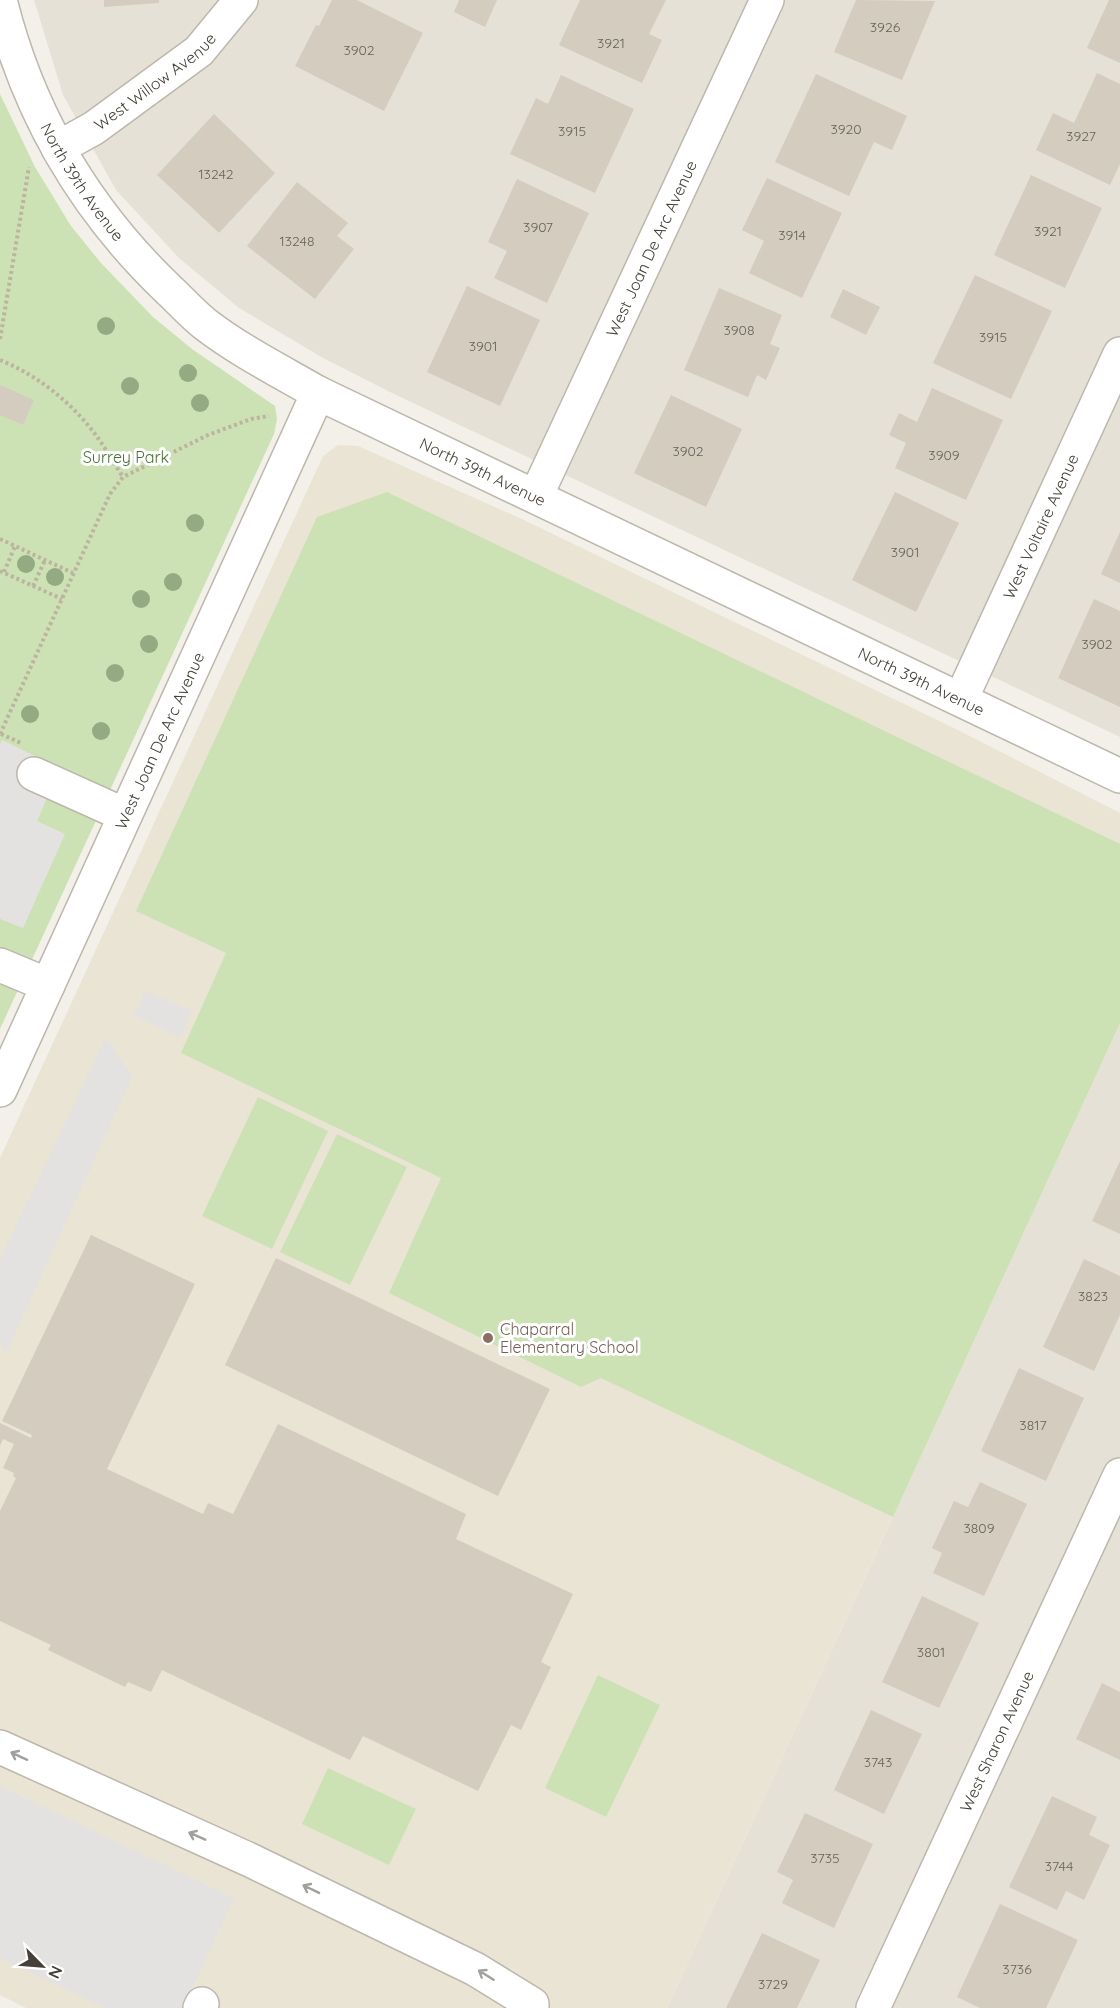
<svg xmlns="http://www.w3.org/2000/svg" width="1120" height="2008" font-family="Quicksand,sans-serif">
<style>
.residential{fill:#e6e1d7}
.education{fill:#eae4d4}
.green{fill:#cce2b5}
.parking{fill:#e4e2e0}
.building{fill:#d3ccbf}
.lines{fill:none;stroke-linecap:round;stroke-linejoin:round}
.minor-casing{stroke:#bdb7ac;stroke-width:36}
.path{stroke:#bdb39f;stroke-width:4;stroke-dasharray:3 3;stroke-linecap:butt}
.minor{stroke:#fff;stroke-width:33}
.tree{fill:#94aa83}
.oneway{stroke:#a2a09c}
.education-dot{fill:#8d6e63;stroke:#fff;stroke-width:2}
.labels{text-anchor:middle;stroke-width:6;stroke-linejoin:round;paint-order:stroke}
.number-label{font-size:14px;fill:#68635a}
.street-label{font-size:16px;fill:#454038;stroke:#fff}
.park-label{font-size:16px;fill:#477131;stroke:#fff}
.education-label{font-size:16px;fill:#785e54;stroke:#fff;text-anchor:start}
</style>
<rect width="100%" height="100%" fill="#f2f0e8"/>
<!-- residential -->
<path class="residential" d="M34,0h1086v737l-726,-343 -71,-36 -84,-50 -60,-50 -63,-68 -53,-95z
M1120,1023v985h-453l226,-491z"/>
<!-- education -->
<path class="education" d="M338,445l20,1 166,74 436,211 160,82v210l-453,985h-641l-26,-13v-837l323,-702z"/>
<!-- green -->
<path class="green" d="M0,94l35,73 36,59 30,37 52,54 39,32 83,57 2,13 -3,15 -274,595z
M387,492l733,352v179l-227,494 -292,-139 -20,9 -192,-94 52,-115 -260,-125 45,-100 -90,-42 181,-394z
M258,1097l70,34 -56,118 -70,-33z
M337,1134l70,33 -57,118 -70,-33z
M598,1675l62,30 -54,112 -61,-29z
M328,1768l88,41 -27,56 -87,-41z"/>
<!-- parking -->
<path class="parking" d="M2,740l58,28 -23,53 28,13 -42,94 -23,-9v-175z
M145,991l47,20 -12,26 -46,-21z
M106,1037l26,40 -126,276 -6,-11v-83z
M0,1786l234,112 -51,110h-78l-105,-50z"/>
<!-- building -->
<path class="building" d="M104,0h55v3l-55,4z
M332,0h25l66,33 -39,78 -89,-45 21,-41 3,1z
M459,0h38l-12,27 -31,-15z
M580,0h86l-17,34 13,6 -20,43 -83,-38z
M856,0l79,1 -33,79 -68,-28z
M1109,0h11v63l-33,-15z
M1097,73l23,11v80l-10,21 -74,-35 17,-37 21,10z
M816,74l91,42 -15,34 -18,-8 -25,54 -74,-34z
M561,75l73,34 -39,84 -85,-39 26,-56 12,6z
M214,114l61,59 -56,60 -62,-58z
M1031,175l71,33 -37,80 -71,-33z
M767,178l75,35 -40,85 -53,-25 15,-32 -22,-11z
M517,179l72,34 -42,90 -53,-25 13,-27 -19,-9z
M297,182l51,41 -11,13 17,13 -39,50 -68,-53z
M975,275l77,36 -41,88 -78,-36z
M467,286l73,34 -40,86 -73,-34z
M719,288l63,27 -12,29 10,4 -14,32 -9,-5 -9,22 -64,-27z
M843,289l37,18 -14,28 -36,-18z
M0,385l34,15 -11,25 -23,-10z
M932,388l71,32 -37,80 -71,-32 11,-25 -17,-8 10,-22 18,9z
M671,395l71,34 -36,78 -72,-34z
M895,492l64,31 -43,89 -64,-32z
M1120,532v51l-19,-9z
M1094,599l26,12v96l-62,-29z
M1120,1161v73l-28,-13z
M91,1235l104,49 -88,185 96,45 5,-11 25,11 45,-90 188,90 -10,25 117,55 -32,68 10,5 -30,63 -10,-5 -33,66 -115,-55 -13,24 -188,-90 -11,22 -23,-10 -3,5 -77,-37 3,-5 -51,-24v-110l16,-33 -3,-2 1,-3 -11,-5 11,-24 -11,-5 -3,7v-23l31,15 1,-3 -30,-14z
M276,1258l274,131 -52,107 -273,-131z
M1084,1259l36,17v39l-26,56 -51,-24z
M1019,1368l65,30 -38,83 -65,-30z
M980,1482l47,22 -43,92 -51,-23 9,-20 -10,-5 22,-47 14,6z
M922,1596l57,27 -40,85 -57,-26z
M1102,1683l18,9v68l-44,-21z
M871,1710l51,24 -38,80 -50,-24z
M1052,1796l45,21 -8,18 21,10 -26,55 -18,-9 -9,19 -48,-23z
M805,1813l68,31 -39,84 -52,-25 11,-23 -16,-8z
M1000,1904l78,36 -32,68h-66l-23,-11z
M762,1933l58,27 -23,48h-71z"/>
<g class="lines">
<defs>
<g id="minor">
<path id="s1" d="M0,0c28,113 85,210 169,290 12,11 23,24 36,34 35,27 75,47 113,69l802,383"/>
<path id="s2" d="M58,148l36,-20 105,-77 42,-51"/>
<path id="s3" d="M536,496l231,-496"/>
<path id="s4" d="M961,699l159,-345"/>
<path d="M34,774l91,41"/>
<path d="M0,965l48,20"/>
<path id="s5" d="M0,1090l318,-697"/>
<path d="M0,1747l250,113 225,109 57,35v4"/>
<path d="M200,2008l2,-4"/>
<path id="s6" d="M873,2008l247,-533"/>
</g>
</defs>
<!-- minor casing -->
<use href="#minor" class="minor-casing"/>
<!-- path -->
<path class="path" d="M0,339l29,-172
M0,360c37,15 71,42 95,74 10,13 18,28 28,43
M0,539l73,34
M0,571l62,28
M4,572l11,-26
M33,586l12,-26
M0,734l110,-240 13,-17 85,-42 43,-16 18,-3
M1,734l20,9"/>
<!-- minor -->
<use href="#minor" class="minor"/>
</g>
<!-- trees -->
<g class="tree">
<circle cx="106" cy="326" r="9"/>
<circle cx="188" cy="373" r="9"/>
<circle cx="130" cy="386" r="9"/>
<circle cx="200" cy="403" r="9"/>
<circle cx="195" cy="523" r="9"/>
<circle cx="26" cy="564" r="9"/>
<circle cx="55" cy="577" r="9"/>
<circle cx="173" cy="582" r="9"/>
<circle cx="141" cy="599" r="9"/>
<circle cx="149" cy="644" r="9"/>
<circle cx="115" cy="673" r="9"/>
<circle cx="30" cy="714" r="9"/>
<circle cx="101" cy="731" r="9"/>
</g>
<!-- one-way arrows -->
<defs><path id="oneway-shaft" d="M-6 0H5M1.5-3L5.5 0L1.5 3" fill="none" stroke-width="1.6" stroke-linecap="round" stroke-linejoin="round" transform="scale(1.5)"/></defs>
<g class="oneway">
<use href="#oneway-shaft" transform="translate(19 1756) rotate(-155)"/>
<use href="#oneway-shaft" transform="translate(197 1836) rotate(-156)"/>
<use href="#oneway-shaft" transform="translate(311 1889) rotate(-154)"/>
<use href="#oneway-shaft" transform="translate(486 1975) rotate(-148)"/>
</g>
<!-- markers -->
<circle class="education-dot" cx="488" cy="1338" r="6"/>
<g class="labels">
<!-- number labels -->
<g class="number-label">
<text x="885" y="32">3926</text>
<text x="611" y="48">3921</text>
<text x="359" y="55">3902</text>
<text x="846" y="134">3920</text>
<text x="572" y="136">3915</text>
<text x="1081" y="141">3927</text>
<text x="216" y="179">13242</text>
<text x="538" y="232">3907</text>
<text x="1048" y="236">3921</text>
<text x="792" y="240">3914</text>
<text x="297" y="246">13248</text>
<text x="739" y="335">3908</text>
<text x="993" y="342">3915</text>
<text x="483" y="351">3901</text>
<text x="688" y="456">3902</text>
<text x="944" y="460">3909</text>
<text x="905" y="557">3901</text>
<text x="1097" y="649">3902</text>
<text x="1093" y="1301">3823</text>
<text x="1033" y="1430">3817</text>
<text x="979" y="1533">3809</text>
<text x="931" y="1657">3801</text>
<text x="878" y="1767">3743</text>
<text x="825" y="1863">3735</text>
<text x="1059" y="1871">3744</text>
<text x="1017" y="1974">3736</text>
<text x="773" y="1989">3729</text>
</g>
<!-- street labels -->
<g class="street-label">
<text dy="6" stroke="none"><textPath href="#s2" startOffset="118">West Willow Avenue</textPath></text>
<text dy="6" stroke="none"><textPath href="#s1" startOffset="201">North 39th Avenue</textPath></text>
<text dy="6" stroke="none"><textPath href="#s3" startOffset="273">West Joan De Arc Avenue</textPath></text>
<text dy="6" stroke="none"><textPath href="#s1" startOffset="705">North 39th Avenue</textPath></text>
<text dy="6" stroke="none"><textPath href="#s4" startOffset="190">West Voltaire Avenue</textPath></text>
<text dy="6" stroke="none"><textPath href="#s1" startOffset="1191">North 39th Avenue</textPath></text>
<text dy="6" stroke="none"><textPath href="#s5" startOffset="384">West Joan De Arc Avenue</textPath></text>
<text dy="6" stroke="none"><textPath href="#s6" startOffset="294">West Sharon Avenue</textPath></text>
</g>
<!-- park labels -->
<g class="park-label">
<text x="126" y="463">Surrey Park</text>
</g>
<!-- education labels -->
<g class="education-label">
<text x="500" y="1335">Chaparral<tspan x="500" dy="18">Elementary School</tspan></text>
</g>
</g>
<!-- north arrow -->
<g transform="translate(42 1966) rotate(115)" stroke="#ffffff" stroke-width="4.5" paint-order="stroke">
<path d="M0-4.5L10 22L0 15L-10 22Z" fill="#454038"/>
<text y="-9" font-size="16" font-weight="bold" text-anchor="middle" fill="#454038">N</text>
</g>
</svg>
